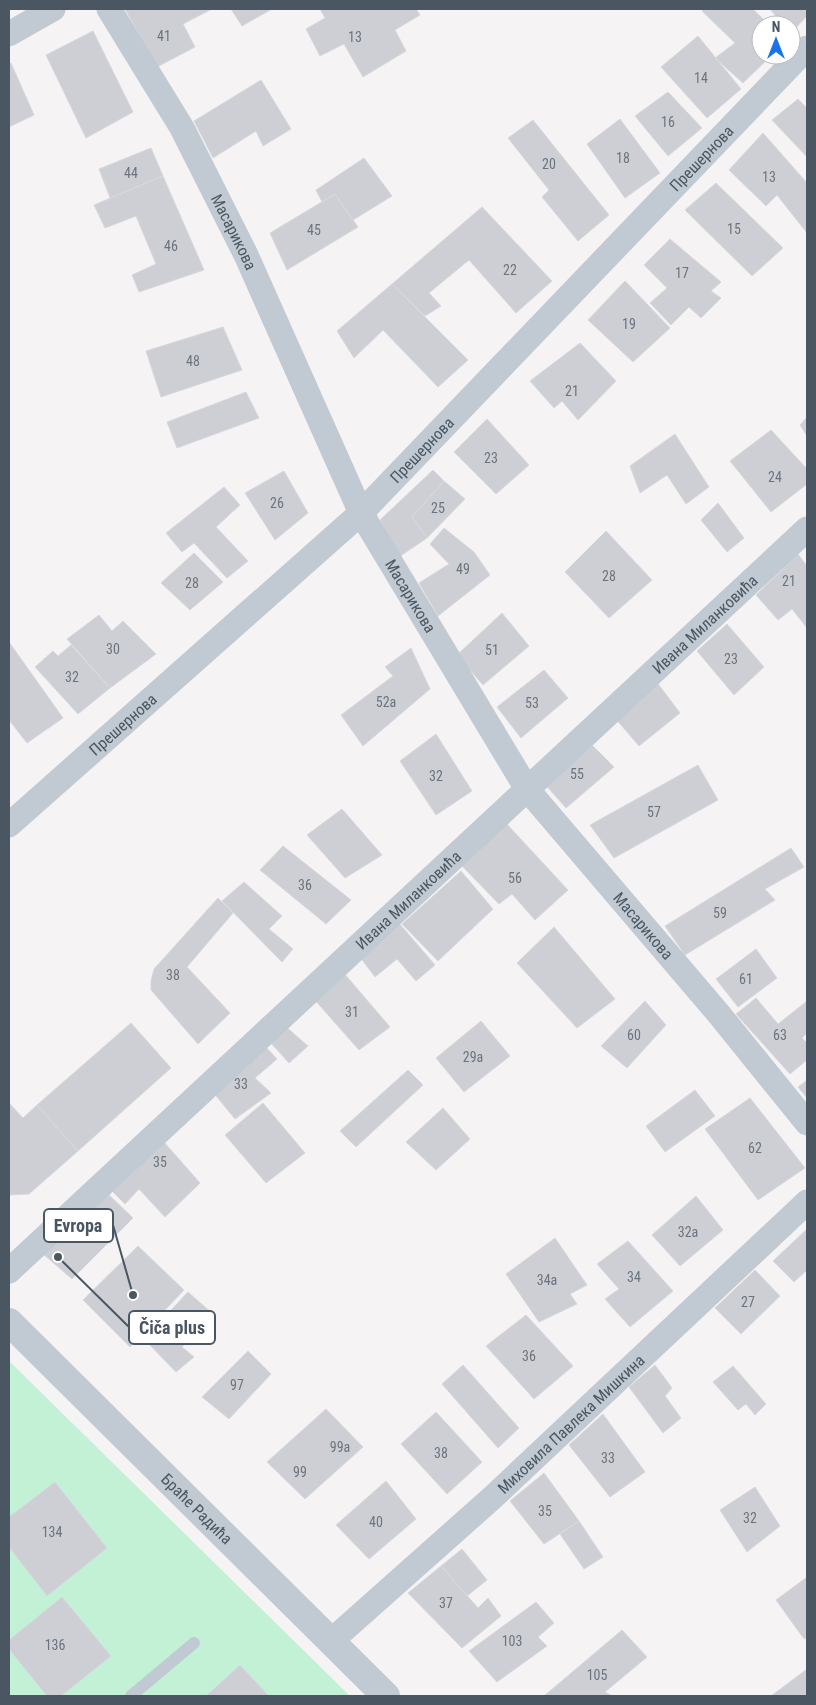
<svg xmlns="http://www.w3.org/2000/svg" width="816" height="1705" font-family="'Roboto Condensed',sans-serif">
<style>
.green{fill:#c3f1d5}
.building{fill:#cdcfd5;stroke:#d7d9de}
.lines{fill:none;stroke-linecap:round;stroke-linejoin:round}
.service{stroke:#c1cad2;stroke-width:12}
.minor{stroke:#c1cad2;stroke-width:25}
.tertiary{stroke:#c1cad2;stroke-width:28}
.labels{text-anchor:middle;stroke-width:4.5;stroke-linejoin:round;paint-order:stroke}
.number-label{font-size:14px;fill:#6b747e}
.street-label{font-size:16px;fill:#4a5661;stroke:#fff}
.leader{fill:none;stroke:#4a5661;stroke-width:2}
.callout-dot{fill:#4a5661;stroke:#fff;stroke-width:2}
.callout{fill:#fff;stroke:#4a5661;stroke-width:2}
.callout-label{font-size:18px;text-anchor:middle;font-weight:bold;fill:#4a5661}
</style>
<rect width="100%" height="100%" fill="#f5f3f3"/>
<!-- green -->
<path class="green" d="M9,1361l341,335h-341z"/>
<!-- building -->
<path class="building" d="M125,9h87l-29,15 12,23 -38,20z
M231,9h41l-30,17z
M320,9h96l4,6 -25,15 11,21 -43,26 -19,-33 -24,12 -14,-27 19,-11z
M704,9h49l16,16h-8v30h11l-29,28 -28,-25 20,-15 -33,-32z
M770,9h37v7l-16,17v-8h-8z
M93,31l40,81 -47,26 -40,-83z
M698,36l43,53 -34,29 -46,-51z
M11,63l23,52 -25,12v-63z
M261,80l30,49 -28,17 -7,-15 -43,27 -19,-37z
M668,92l34,36 -34,28 -33,-40z
M798,99l9,9v49l-35,-37z
M620,119l40,54 -35,25 -38,-54z
M533,120l76,95 -31,26 -36,-44 7,-7 -41,-52z
M763,133l44,50v50l-30,-38 -11,11 -37,-36z
M151,148l12,28 -53,22 -11,-29z
M364,158l28,38 -39,24 -18,-26 -13,8 -6,-12z
M163,176l41,94 -65,22 -7,-17 24,-11 -20,-48 -31,12 -11,-23z
M716,183l67,65 -31,28 -67,-66z
M335,194l23,33 -71,43 -17,-37z
M482,207l70,74 -36,32 -47,-53 -40,33 12,13 -16,10 -33,-32z
M670,239l51,43 -10,9 10,7 -20,20 -12,-11 -18,18 -21,-22 17,-15 -23,-23z
M625,281l45,47 -37,34 -45,-42z
M392,284l76,76 -30,27 -55,-57 -29,28 -17,-27z
M223,327l19,43 -81,27 -15,-46z
M580,343l36,38 -38,39 -16,-19 -8,7 -24,-27z
M246,392l13,26 -82,30 -10,-26z
M807,417v19l-7,-11z
M487,419l42,46 -33,29 -42,-42z
M771,430l36,39v15l-36,28 -41,-51z
M675,434l34,53 -23,17 -19,-29 -27,18 -10,-27z
M433,470l11,11 -32,36 15,21 -28,19 -19,-37z
M284,471l24,42 -33,27 -30,-47z
M444,481l21,18 -38,39 -15,-21z
M224,487l16,18 -24,22 32,34 -21,17 -33,-35 -12,9 -16,-19z
M718,503l26,35 -17,14 -26,-32z
M444,528l30,24 16,23 -52,41 -19,-33 30,-19 -19,-20z
M606,531l46,49 -43,38 -44,-46z
M194,553l29,29 -33,28 -29,-27z
M798,554l9,12v62l-15,-19 -14,11 -22,-25z
M502,613l27,33 -46,39 -26,-30z
M99,615l13,16 11,-10 33,33 -46,34 -43,-49z
M727,624l37,43 -30,28 -37,-44z
M9,642l54,76 -36,25 -18,-23z
M71,645l39,43 -32,26 -43,-47 18,-16 5,5z
M411,648l19,41 -67,57 -22,-31 52,-39 -8,-9z
M544,670l24,28 -47,40 -24,-31z
M656,681l24,32 -41,33 -24,-28z
M436,734l36,57 -36,24 -36,-54z
M586,739l28,28 -48,41 -24,-27z
M698,765l20,35 -104,58 -24,-33z
M342,809l40,46 -37,23 -38,-43z
M505,822l63,68 -33,30 -23,-26 -13,10 -38,-39z
M283,846l68,54 -25,24 -66,-54z
M791,848l13,19 -39,22 10,11 -90,55 -20,-29z
M461,871l32,38 -55,52 -36,-37z
M244,882l38,34 -13,13 24,20 -11,13 -60,-61z
M218,898l15,15 -46,54 43,46 -32,31 -47,-54v-9l3,-12z
M398,922l37,43 -19,16 -19,-22 -22,18 -15,-20z
M554,927l61,72 -38,29 -60,-65z
M756,949l21,29 -39,29 -22,-28z
M343,972l47,55 -31,23 -46,-52z
M756,998l22,26 29,-23v32l-5,5 5,5v17l-17,14 -54,-60z
M645,1001l21,24 -39,43 -26,-22z
M481,1021l29,35 -46,36 -28,-34z
M131,1023l40,45 -93,83 -41,-46z
M285,1026l23,20 -19,17 -19,-21z
M264,1045l13,14 -22,19 16,15 -36,26 -23,-28z
M408,1070l15,15 -67,62 -16,-16z
M807,1080v18l-9,-11z
M695,1090l20,26 -50,36 -19,-26z
M750,1098l55,70 -47,32 -53,-71z
M9,1103l14,15 14,-13 41,46 -49,43 -20,1z
M263,1103l42,50 -39,30 -41,-48z
M443,1108l27,31 -34,31 -30,-28z
M163,1141l37,42 -35,34 -26,-28 -14,15 -15,-15z
M106,1192l27,26 -61,61 -29,-25z
M696,1196l27,34 -43,36 -28,-31z
M807,1229v41l-13,12 -21,-21z
M555,1238l32,47 -17,9 7,10 -38,18 -33,-48z
M628,1241l45,50 -43,36 -25,-28 14,-10 -22,-25z
M138,1246l46,44 -54,57 -47,-47z
M755,1270l25,26 -39,38 -26,-26z
M188,1292l25,22 -31,33 12,10 -18,15 -32,-33z
M526,1315l47,51 -39,33 -48,-53z
M248,1351l23,23 -42,45 -27,-22z
M463,1365l56,63 -21,20 -56,-64z
M655,1365l17,23 -7,8 16,22 -18,15 -34,-46z
M733,1366l33,38 -11,11 -9,-11 -8,6 -25,-28z
M326,1409l37,38 -58,52 -38,-37z
M436,1412l46,50 -35,32 -46,-50z
M603,1414l42,58 -35,25 -41,-52z
M544,1473l35,48 -35,23 -34,-43z
M386,1481l30,38 -47,40 -33,-34z
M55,1482l52,66 -60,48 -38,-49v-30z
M755,1487l25,39 -33,26 -27,-42z
M579,1521l24,36 -19,12 -24,-35z
M462,1549l25,31 -20,16 -26,-30z
M441,1566l37,42 10,-10 13,18 -39,32 -54,-55z
M807,1577v60l-3,2 -28,-39z
M62,1597l49,59 -50,40h-14l-38,-47v-9z
M536,1602l18,21 -16,14 9,9 -50,36 -28,-31z
M622,1630l25,27 -42,35 7,4h-68z
M240,1665l29,31h-63z
M807,1669v27h-36z"/>
<g class="lines">
<!-- service -->
<path class="service" d="M131,1696l63,-53"/>
<!-- minor -->
<g class="minor">
<path id="s1" d="M109,9l73,119 64,127 115,258 166,276 191,224 89,110"/>
<path d="M9,34l44,-25"/>
<path id="s2" d="M9,825l352,-312 446,-465"/>
<path id="s3" d="M9,1271l798,-742"/>
<path id="s4" d="M330,1642l162,-144 315,-296"/>
</g>
<!-- tertiary -->
<path class="tertiary" id="s5" d="M9,1322l377,374"/>
</g>
<g class="labels">
<!-- number labels -->
<g class="number-label">
<text x="164" y="41">41</text>
<text x="355" y="42">13</text>
<text x="701" y="83">14</text>
<text x="668" y="127">16</text>
<text x="623" y="163">18</text>
<text x="549" y="169">20</text>
<text x="131" y="178">44</text>
<text x="769" y="182">13</text>
<text x="734" y="234">15</text>
<text x="314" y="235">45</text>
<text x="171" y="251">46</text>
<text x="510" y="275">22</text>
<text x="682" y="278">17</text>
<text x="629" y="329">19</text>
<text x="193" y="366">48</text>
<text x="572" y="396">21</text>
<text x="491" y="463">23</text>
<text x="775" y="482">24</text>
<text x="277" y="508">26</text>
<text x="438" y="513">25</text>
<text x="463" y="574">49</text>
<text x="609" y="581">28</text>
<text x="789" y="586">21</text>
<text x="192" y="588">28</text>
<text x="113" y="654">30</text>
<text x="492" y="655">51</text>
<text x="731" y="664">23</text>
<text x="72" y="682">32</text>
<text x="386" y="707">52a</text>
<text x="532" y="708">53</text>
<text x="577" y="779">55</text>
<text x="436" y="781">32</text>
<text x="654" y="817">57</text>
<text x="515" y="883">56</text>
<text x="305" y="890">36</text>
<text x="720" y="918">59</text>
<text x="173" y="980">38</text>
<text x="746" y="984">61</text>
<text x="352" y="1017">31</text>
<text x="634" y="1040">60</text>
<text x="780" y="1040">63</text>
<text x="473" y="1062">29a</text>
<text x="241" y="1089">33</text>
<text x="755" y="1153">62</text>
<text x="160" y="1167">35</text>
<text x="688" y="1237">32a</text>
<text x="634" y="1282">34</text>
<text x="547" y="1285">34a</text>
<text x="748" y="1307">27</text>
<text x="529" y="1361">36</text>
<text x="237" y="1390">97</text>
<text x="340" y="1452">99a</text>
<text x="441" y="1458">38</text>
<text x="608" y="1463">33</text>
<text x="300" y="1477">99</text>
<text x="545" y="1516">35</text>
<text x="750" y="1523">32</text>
<text x="376" y="1527">40</text>
<text x="52" y="1537">134</text>
<text x="446" y="1608">37</text>
<text x="512" y="1646">103</text>
<text x="55" y="1650">136</text>
<text x="597" y="1680">105</text>
</g>
<!-- street labels -->
<g class="street-label">
<text dy="6" stroke="none"><textPath href="#s2" startOffset="962">Прешернова</textPath></text>
<text dy="6" stroke="none"><textPath href="#s1" startOffset="256">Масарикова</textPath></text>
<text dy="6" stroke="none"><textPath href="#s2" startOffset="558">Прешернова</textPath></text>
<text dy="6" stroke="none"><textPath href="#s1" startOffset="661">Масарикова</textPath></text>
<text dy="6" stroke="none"><textPath href="#s3" startOffset="950">Ивана Миланковића</textPath></text>
<text dy="6" stroke="none"><textPath href="#s2" startOffset="152">Прешернова</textPath></text>
<text dy="6" stroke="none"><textPath href="#s3" startOffset="545">Ивана Миланковића</textPath></text>
<text dy="6" stroke="none"><textPath href="#s1" startOffset="1066">Масарикова</textPath></text>
<text dy="6" stroke="none"><textPath href="#s4" startOffset="325">Миховила Павлека Мишкина</textPath></text>
<text dy="6" stroke="none"><textPath href="#s5" startOffset="265">Браће Радића</textPath></text>
</g>
</g>
<!-- callouts -->
<path class="leader" d="M133 1295L113 1225M58 1257L129 1327"/>
<g class="callout-dot">
<circle cx="133" cy="1295" r="5"/>
<circle cx="58" cy="1257" r="5"/>
</g>
<g class="callout">
<rect x="44" y="1209" width="69" height="33" rx="5"/>
<rect x="129" y="1311" width="86" height="33" rx="5"/>
</g>
<g class="callout-label">
<text x="78" y="1232">Evropa</text>
<text x="172" y="1334">Čiča plus</text>
</g>
<!-- border -->
<rect width="816" height="1705" fill="none" stroke="#4a5661" stroke-width="20"/>
<!-- north arrow -->
<g transform="translate(776 40)"><circle r="24" fill="#ffffff" stroke="#b7bbc0"/>
<path d="M0-4L9 19L0 12L-9 19Z" fill="#1a73e8"/>
<text y="-8" font-size="14" font-weight="bold" text-anchor="middle" fill="#4a5661">N</text>
</g>
</svg>
